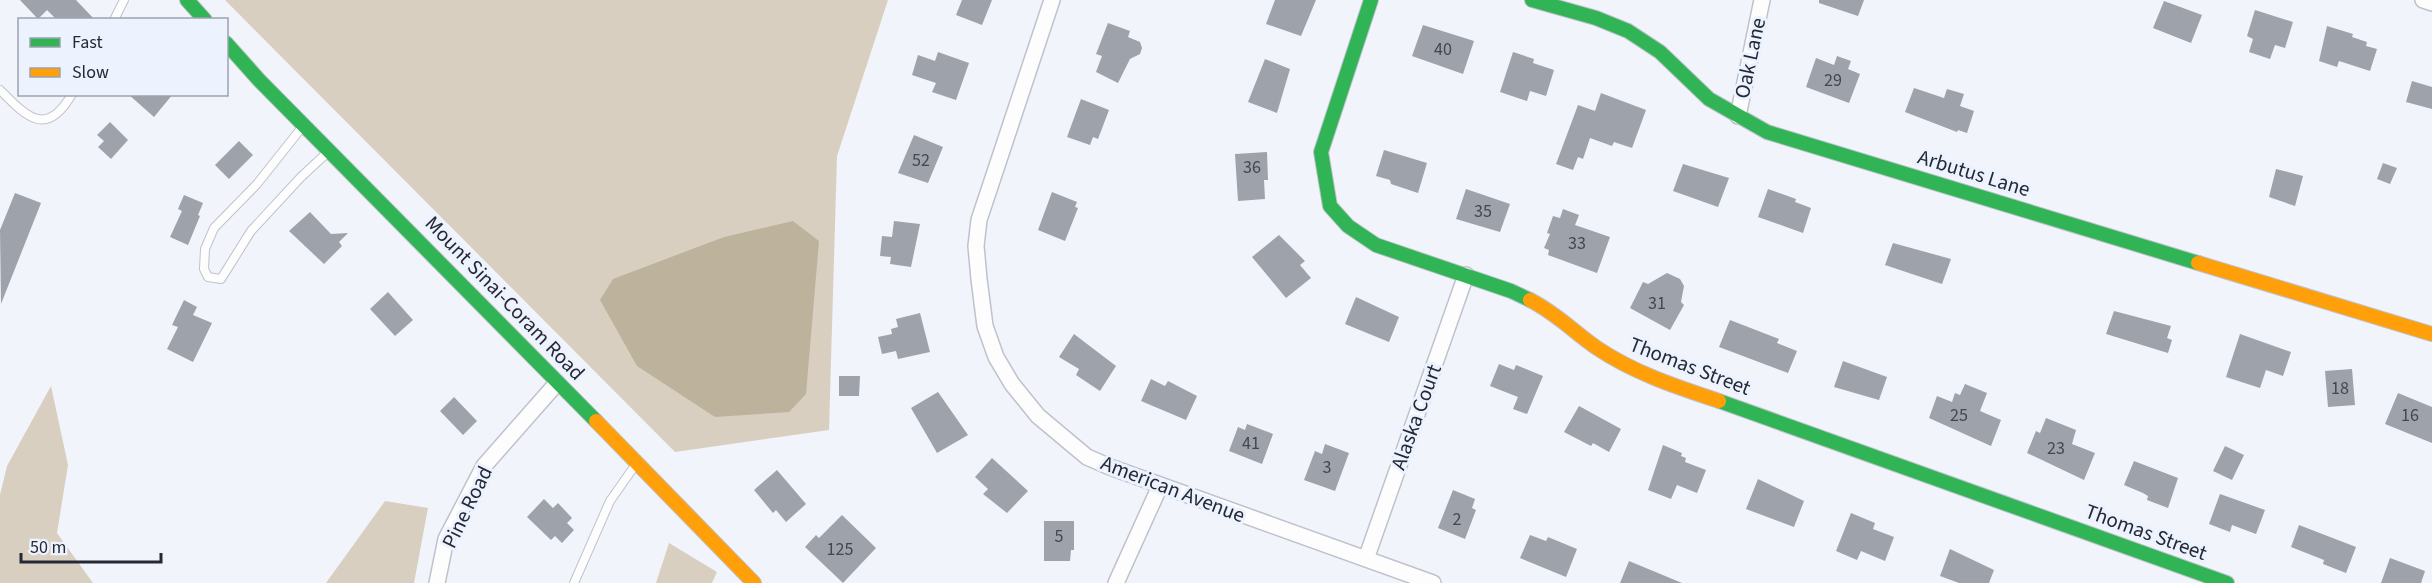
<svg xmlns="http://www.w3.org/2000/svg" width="2432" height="583" font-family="'Source Sans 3',sans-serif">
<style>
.forest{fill:#d8cfc0;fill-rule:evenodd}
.water{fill:#bdb29c}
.building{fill:#9ea2aa}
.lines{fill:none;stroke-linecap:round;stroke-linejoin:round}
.lane-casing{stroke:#bfc2cc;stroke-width:10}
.street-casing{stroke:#bfc2cc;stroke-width:18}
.fast-casing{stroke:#bfc2cc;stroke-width:16}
.slow-casing{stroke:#bfc2cc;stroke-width:16}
.lane{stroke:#fdfdfe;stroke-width:8}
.street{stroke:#fdfdfe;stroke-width:15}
.fast{stroke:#30b455;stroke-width:14}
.slow{stroke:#ff9f0a;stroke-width:14}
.labels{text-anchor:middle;stroke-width:6;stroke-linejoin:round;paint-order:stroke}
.number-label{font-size:18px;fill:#424752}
.street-label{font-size:21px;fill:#242935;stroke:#edf2ff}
</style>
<rect width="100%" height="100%" fill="#f1f4fb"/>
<!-- forest -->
<path class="forest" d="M225,0h663l-51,156 -8,274 -154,22zM752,232l-152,68 124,-63z
M51,386l17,79 -11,68 36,50h-93v-88l7,-29z
M385,501l43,7 -14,75h-88z
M669,543l48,29 -5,11h-56z"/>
<!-- water -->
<path class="water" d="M793,221l26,20 -13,153 -17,18 -74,5 -78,-51 -37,-66 13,-21 111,-42z"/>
<!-- building -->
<path class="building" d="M20,0h56l19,20h-38l-10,-10 -9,9z
M962,0h30l-10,25 -26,-10z
M1275,0h41l-15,36 -35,-12z
M1819,0h45l-6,16 -39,-13z
M2164,1l38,14 -11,28 -38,-15z
M2255,10l38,12 -8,26 -10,-3 -5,14 -21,-7 4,-13 -6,-3z
M1108,23l22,8 -2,6 12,5 2,6 -2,6 -10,5 -12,24 -22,-11 6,-16 -6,-2z
M1423,25l51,16 -11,33 -51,-18z
M2327,26l26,8 -1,3 15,5 -1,4 11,3 -7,22 -31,-10 -2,6 -18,-6z
M938,52l31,11 -13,37 -24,-8 4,-9 -24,-8 6,-20 17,6z
M1513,52l21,7 -1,4 21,7 -8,26 -16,-5 -3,10 -27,-9z
M1837,56l14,5 -3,8 12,5 -11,29 -43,-16 10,-29 18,7z
M1265,59l25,10 -13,44 -29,-11z
M2412,81l20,6v22l-26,-7z
M1914,88l30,10 3,-9 17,5 -4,12 14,5 -7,22 -9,-3 -1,2 -52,-20z
M1601,93l45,17 -14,38 -18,-6 -2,4 -22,-8 -7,21 -5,-2 -5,13 -17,-6 22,-59 17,6z
M128,94h45l-19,23z
M1081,99l28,11 -11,29 -5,-2 -3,8 -23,-8z
M110,122l18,18 -17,19 -13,-12 6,-6 -7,-6z
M914,135l29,12 -15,36 -30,-10z
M239,141l14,14 -24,24 -14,-14z
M1384,150l43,13 -9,30 -27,-9 -1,-4 -14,-4z
M1267,152l1,28h-4l1,19 -27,2 -3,-47z
M2383,163l14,5 -7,16 -13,-5z
M1683,164l46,14 -11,29 -45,-16z
M2276,169l27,7 -8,30 -26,-9z
M1466,189l44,15 -10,28 -44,-13z
M1768,189l28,10 -1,3 16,6 -8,25 -45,-16z
M1052,192l25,10 -2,5 3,1 -13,33 -27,-11z
M15,193l26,10 -40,101 -1,-74z
M184,195l19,8 -5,12 2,1 -12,29 -18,-8 12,-26 -4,-2z
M1563,209l16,6 -4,10 35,12 -13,36 -49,-18 1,-5 -5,-2 6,-14 -3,-1 6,-17 7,2z
M310,212l21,22 17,-1 -9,9 3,4 -18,18 -35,-33z
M894,221l26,3 -9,43 -21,-3 1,-7 -11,-1 2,-20 10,1z
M1279,235l26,26 -5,4 11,13 -25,20 -34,-41z
M1893,243l58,16 -9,25 -57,-19z
M1667,273l13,6 4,7 -3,16 3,3 -14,25 -40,-22 13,-26 5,2z
M388,292l25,28 -18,16 -25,-27z
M1356,297l43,20 -10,25 -44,-18z
M184,300l13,7 -4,8 19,8 -19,39 -26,-13 11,-22 -6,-2z
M2114,311l57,15 -4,12 5,2 -4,13 -62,-19z
M920,313l10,39 -32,7 -2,-8 -14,3 -4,-17 14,-3 -1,-5 7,-2 -2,-8z
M1730,320l49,19 -2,4 20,8 -9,22 -69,-26z
M1074,334l42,32 -16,25 -24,-16 3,-6 -20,-12z
M2240,334l51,18 -8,24 -17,-6 -6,18 -34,-11z
M1843,361l44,16 -8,23 -45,-13z
M1499,364l15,6 2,-5 27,11 -16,38 -14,-5 5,-12 -28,-11z
M2352,369l3,36 -27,2 -3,-36z
M839,376h21l-1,20h-20z
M1151,379l14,7 3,-5 29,15 -11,24 -45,-19z
M1965,384l22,9 -7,18 21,9 -10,26 -62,-28 8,-22 15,6 3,-9 5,2z
M938,392l30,43 -31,18 -26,-45z
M2398,393l34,14v36l-47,-19z
M454,397l23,24 -14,14 -23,-24z
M1579,406l42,23 -12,23 -16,-9 -2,3 -27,-14z
M2046,418l30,12 -4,14 23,9 -11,27 -57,-27 9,-22 4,2z
M1247,424l26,10 -11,30 -33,-13 9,-24 7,3z
M1325,444l24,9 -14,38 -31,-11 11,-29 7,3z
M1663,445l19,8 -1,3 5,2 -1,4 21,8 -9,23 -20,-8 -6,14 -23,-9z
M2225,446l19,9 -12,25 -19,-9z
M992,458l36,33 -21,22 -24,-19 5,-5 -13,-12z
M2134,461l44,17 -10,30 -21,-8 1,-4 -5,-3 -19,-8z
M777,470l29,34 -20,18 -10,-12 -3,3 -19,-23z
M1758,479l46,22 -10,26 -48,-18z
M1453,490l22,9 -3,9 4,2 -11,29 -27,-11z
M2220,494l45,16 -9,24 -24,-9 -2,7 -21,-8z
M544,499l9,9 5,-5 14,15 -5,5 7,7 -12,13 -7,-7 -4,4 -24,-23z
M1851,513l24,10 -2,6 21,8 -9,24 -24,-10 -4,9 -21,-9z
M842,515l34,33 -33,35 -38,-36 11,-12 3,3z
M1044,521h30v29h-3l-1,11h-26z
M2299,525l57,22 -10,26 -23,-9 1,-4 -33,-13z
M1530,535l16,6 2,-4 29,12 -11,28 -46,-19z
M1950,549l44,21 -5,13h-30l-19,-7z
M2390,558l35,13 -4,12h-40z
M1629,561l53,22h-62z"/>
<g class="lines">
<defs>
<path id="lane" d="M114,20l10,-20
M0,90c26,26 46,49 72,4
M303,126l-46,58 -43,44 -9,21 -1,20 4,8 13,2 30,-48 50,-54 28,-26
M574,583l36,-82 26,-37"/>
<path id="street" d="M1052,0l-73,220 -3,26 3,33 6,47 11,31 16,27 26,32 49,41 23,10 323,116
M2423,0l9,3
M1738,116l24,-116
M1366,559l100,-284
M437,583l9,-44 38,-73 73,-83
M1116,583l44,-97"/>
<path id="fast" d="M187,0l18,20
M1371,0l-50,152 9,54 18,20 28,19 135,46 19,9
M1532,0l64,18 32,13 32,21 49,47 58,33 431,131
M226,43l33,37 337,341
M1719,401l508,182"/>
<path id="slow" d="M2198,263l234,71
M1530,300c26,13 44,32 67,48 37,25 80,39 122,53
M596,421l158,162"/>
</defs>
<!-- lane casing -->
<use href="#lane" class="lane-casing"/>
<!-- street casing -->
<use href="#street" class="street-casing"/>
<!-- fast casing -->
<use href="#fast" class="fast-casing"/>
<!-- slow casing -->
<use href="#slow" class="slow-casing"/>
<!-- lane -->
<use href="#lane" class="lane"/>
<!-- street -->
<use href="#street" class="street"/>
<!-- fast -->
<use href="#fast" class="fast"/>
<!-- slow -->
<use href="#slow" class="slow"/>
</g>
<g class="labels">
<!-- number labels -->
<g class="number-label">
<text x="1443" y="55">40</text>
<text x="1833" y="86">29</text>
<text x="921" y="166">52</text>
<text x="1252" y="173">36</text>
<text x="1483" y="217">35</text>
<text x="1577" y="249">33</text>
<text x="1657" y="309">31</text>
<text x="2340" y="394">18</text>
<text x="1959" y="421">25</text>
<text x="2410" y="421">16</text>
<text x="1251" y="449">41</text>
<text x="2056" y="454">23</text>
<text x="1327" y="473">3</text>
<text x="1457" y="525">2</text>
<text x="1059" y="542">5</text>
<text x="840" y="555">125</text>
</g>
<!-- street labels -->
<g class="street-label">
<text transform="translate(1750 58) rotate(-78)" y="7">Oak Lane</text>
<text transform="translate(1974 173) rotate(17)" y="7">Arbutus Lane</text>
<text transform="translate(505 298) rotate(46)" y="7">Mount Sinai-Coram Road</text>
<text transform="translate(1690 366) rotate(21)" y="7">Thomas Street</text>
<text transform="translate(1416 417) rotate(-70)" y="7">Alaska Court</text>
<text transform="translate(1173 489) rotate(21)" y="7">American Avenue</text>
<text transform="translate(467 507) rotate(-64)" y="7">Pine Road</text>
<text transform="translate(2146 532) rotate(20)" y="7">Thomas Street</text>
</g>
</g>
<!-- legend -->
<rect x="18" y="18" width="210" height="78" fill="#edf2ff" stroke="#9da2ae" stroke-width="1.5"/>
<rect x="30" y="38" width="30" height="9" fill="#30b455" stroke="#9da2ae" stroke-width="1.5"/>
<text x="72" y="48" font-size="18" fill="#242935">Fast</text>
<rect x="30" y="68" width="30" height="9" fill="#ff9f0a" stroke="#9da2ae" stroke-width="1.5"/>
<text x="72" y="78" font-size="18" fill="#242935">Slow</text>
<!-- scale -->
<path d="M21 553v9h140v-9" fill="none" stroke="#242935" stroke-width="3"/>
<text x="30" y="553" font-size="18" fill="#242935" stroke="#edf2ff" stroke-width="4.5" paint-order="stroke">50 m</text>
</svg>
